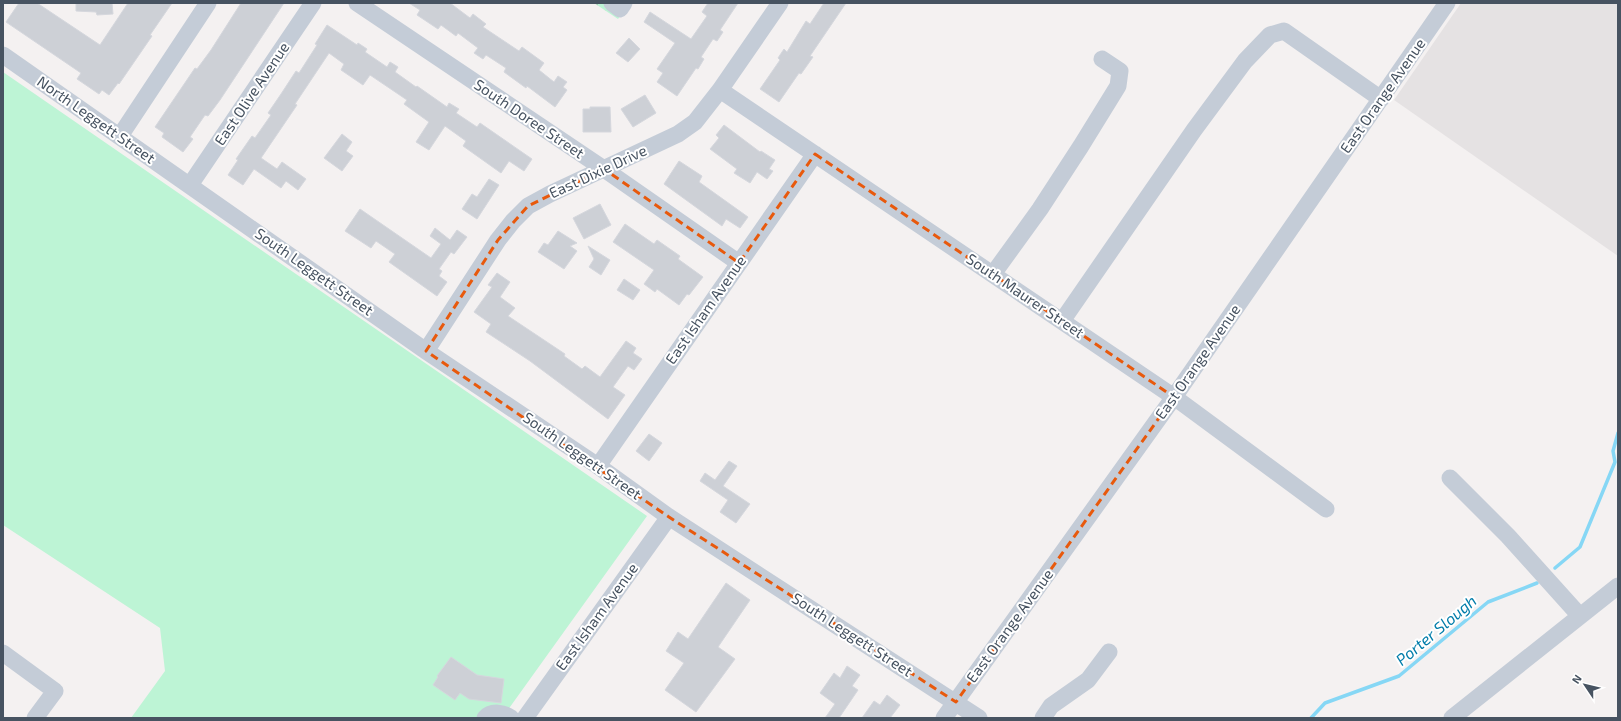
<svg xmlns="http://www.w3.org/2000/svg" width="1621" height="721" font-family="'Exo 2',sans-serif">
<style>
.education{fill:#e5e2e3}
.grass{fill:#bdf4d5}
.cemetery{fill:url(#cemetery-stones)}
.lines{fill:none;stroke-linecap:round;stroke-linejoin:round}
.stream{stroke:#86d7f5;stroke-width:3.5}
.building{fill:#cdd0d6;stroke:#d5d7dd}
.minor{stroke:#c4ccd7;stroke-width:17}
.marked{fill:none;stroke:#e8590c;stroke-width:3;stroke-dasharray:8 5;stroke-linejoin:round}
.labels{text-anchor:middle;stroke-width:4;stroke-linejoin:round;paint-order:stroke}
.street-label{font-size:15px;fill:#475361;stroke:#fff}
.water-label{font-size:16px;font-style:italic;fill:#027daa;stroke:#fff}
</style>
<defs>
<pattern id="cemetery-stones" width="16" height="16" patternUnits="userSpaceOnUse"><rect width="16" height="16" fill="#bdf4d5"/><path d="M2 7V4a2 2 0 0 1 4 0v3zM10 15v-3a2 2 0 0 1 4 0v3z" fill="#a4d3b9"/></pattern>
</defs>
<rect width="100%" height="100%" fill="#f4f1f1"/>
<!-- education -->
<path class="education" d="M1461,3h157v253l-224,-156z"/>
<!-- grass -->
<path class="grass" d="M3,72l644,444 -145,202h-371l34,-47 -5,-43 -157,-103z"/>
<!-- cemetery -->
<path class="cemetery" d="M594,3h35l-11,16z"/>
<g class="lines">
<!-- stream -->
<path class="stream" d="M1555,568l25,-21 35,-85 -2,-11 5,-18
M1311,718l14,-15 74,-27 89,-74 49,-19"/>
</g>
<!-- building -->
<path class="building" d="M19,3h18l63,42 28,-42h44l-22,32 2,1 -33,48 -1,-1 -9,12 -7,-5 -3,4 -22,-15 4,-6 -75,-51z
M76,3h36l1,11 -16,1 -1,-3 -20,-1z
M241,3h43l-64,97 -12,16 -3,-1 -15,22 3,2 -10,13 -21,-15 2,-4 -9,-6 40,-59 2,1 14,-19z
M409,3h41l20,15 3,-4 13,10 -3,3 36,24 3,-4 22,16 -5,7 15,12 4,-6 9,6 -4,5 4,3 -12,17 -28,-21 -1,2 -22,-16 2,-4 -20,-13 -3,4 -9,-6 4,-5 -20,-15 -2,3 -15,-11 -3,4 -21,-14 3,-5z
M708,3h30l-18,27 3,2 -6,9 -4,-2 -12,18 3,2 -6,10 -2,-1 -19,28 -20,-14 6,-9 -6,-4 18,-26 -31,-21 6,-10 41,27 16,-23 -5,-4z
M824,3h22l-36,53 3,1 -12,17 -2,-1 -20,29 -19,-13 20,-29 -2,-2 6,-9 3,3 19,-31 4,3z
M327,25l30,20 1,-2 9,6 -2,3 22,15 3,-5 8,5 -3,5 21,15 1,-1 30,21 2,-4 10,6 -3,4 21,14 3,-4 52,36 -8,12 -15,-10 -8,12 -38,-27 3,-5 -21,-15 -16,24 -13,-8 13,-20 -25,-18 3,-4 -37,-25 -7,10 -22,-15 3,-6 -15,-11 -34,51 2,1 -36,53 16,11 5,-7 24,17 -8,11 -12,-9 -5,7 -27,-19 -11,16 -15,-10 10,-15 -2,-1 16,-23 3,2 16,-23 -3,-2 13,-19 15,-23 3,2 18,-28 -2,-1z
M629,38l11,11 -12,13 -12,-9z
M645,95l11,18 -23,14 -12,-18z
M590,107h20l1,25h-28v-23h7z
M724,125l36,27 1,-1 14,9 -6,9 4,2 -6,8 -10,-7 -7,11 -16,-10 3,-4 -27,-20 9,-11 -3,-3z
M342,134l10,8 -6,9 7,5 -11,15 -18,-13z
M679,161l23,15 -3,6 49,35 -8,11 -14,-9 -4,7 -58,-42z
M489,179l10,6 -22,34 -15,-10 10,-15 5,3z
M600,204l11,21 -27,14 -11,-21z
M360,209l71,49 10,-14 -11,-8 5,-8 15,12 7,-10 10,7 -13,17 -3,-2 -12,17 3,2 -3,5 8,6 -10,14 -48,-34 6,-8 -19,-13 -5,7 -26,-17z
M625,224l29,20 3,-4 23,16 -2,3 25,18 -14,18 -2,-1 -8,11 -22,-16 -2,3 -11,-8 10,-14 -41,-28z
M558,231l19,12 -7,3 7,5 -13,18 -26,-17 6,-9 4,2z
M588,246l22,14 -9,15 -12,-8 5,-8z
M497,273l13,9 -10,15 15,11 -7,8 57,38 -1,2 18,13 3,-3 15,11 26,-36 10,7 -3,5 9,6 -8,11 -6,-4 -15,21 12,8 -17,24 -78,-58 -44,-29 5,-8 -17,-12 18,-25 -4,-2z
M624,279l16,11 -7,10 -16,-10z
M649,434l13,9 -13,18 -13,-10z
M729,461l8,5 -14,20 27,18 -14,19 -16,-11 8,-12 -28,-19 5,-8 10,7z
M726,583l24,17 -32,47 17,12 -39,53 -31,-22 19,-27 -18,-12 12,-19 10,7z
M451,657l26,18 27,4 -3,24 -32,-4 -9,-6 -5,7 -22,-15 5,-8 -1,-1z
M847,666l13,9 -8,11 6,4 -19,28h-14l10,-14 -15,-11 14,-20 6,5z
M887,695l13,10 -10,13h-28l12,-17 6,4z"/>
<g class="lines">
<!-- minor -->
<path class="minor" d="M357,3l247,166 135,94
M612,3l8,6 4,-6
M3,55l423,296 172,115 71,51 310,201
M720,90l454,307 152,112
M120,136l88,-133
M190,185l123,-182
M993,274l47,-65 41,-63 37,-60 2,-15 -18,-12
M1062,321l132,-191 51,-69 25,-26 14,-4 97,68
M426,351l72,-111 15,-19 15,-15 22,-12 128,-60 17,-12 25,-32 60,-87
M598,466l217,-312
M1450,478l58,58 72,80
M3,653l52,38 -20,27
M485,718c7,-8 19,-5 26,0
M525,718l144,-201
M944,718l230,-321 273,-394
M1043,718l8,-12 37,-26 21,-28
M1452,718l166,-132"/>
</g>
<!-- marked area -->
<path class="marked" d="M815,154l359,243 -218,305 -287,-185 -243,-166 72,-111 30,-34 76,-37 135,94z"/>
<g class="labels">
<!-- street labels -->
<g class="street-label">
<text transform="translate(252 94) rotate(-56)" y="5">East Olive Avenue</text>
<text transform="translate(1383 96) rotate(-55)" y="5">East Orange Avenue</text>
<text transform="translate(529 119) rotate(34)" y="5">South Doree Street</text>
<text transform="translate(96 120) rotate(35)" y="5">North Leggett Street</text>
<text transform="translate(598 172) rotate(-25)" y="5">East Dixie Drive</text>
<text transform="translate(314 272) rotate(35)" y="5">South Leggett Street</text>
<text transform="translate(1025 296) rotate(34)" y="5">South Maurer Street</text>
<text transform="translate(706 310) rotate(-55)" y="5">East Isham Avenue</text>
<text transform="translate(1198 362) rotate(-55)" y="5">East Orange Avenue</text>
<text transform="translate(582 456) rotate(35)" y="5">South Leggett Street</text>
<text transform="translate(597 617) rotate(-54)" y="5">East Isham Avenue</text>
<text transform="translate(1010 626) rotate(-54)" y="5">East Orange Avenue</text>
<text transform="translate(852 635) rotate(33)" y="5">South Leggett Street</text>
</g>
<!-- water labels -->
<g class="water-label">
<text transform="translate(1436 630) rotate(-40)" y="6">Porter Slough</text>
</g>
</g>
<!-- border -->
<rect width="1621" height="721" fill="none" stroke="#475361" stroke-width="8"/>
<!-- north arrow -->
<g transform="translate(1585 685) rotate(305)" stroke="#ffffff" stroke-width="3" paint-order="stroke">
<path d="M0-3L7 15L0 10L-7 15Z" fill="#475361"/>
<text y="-6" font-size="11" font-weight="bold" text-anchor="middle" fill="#475361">N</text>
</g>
</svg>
